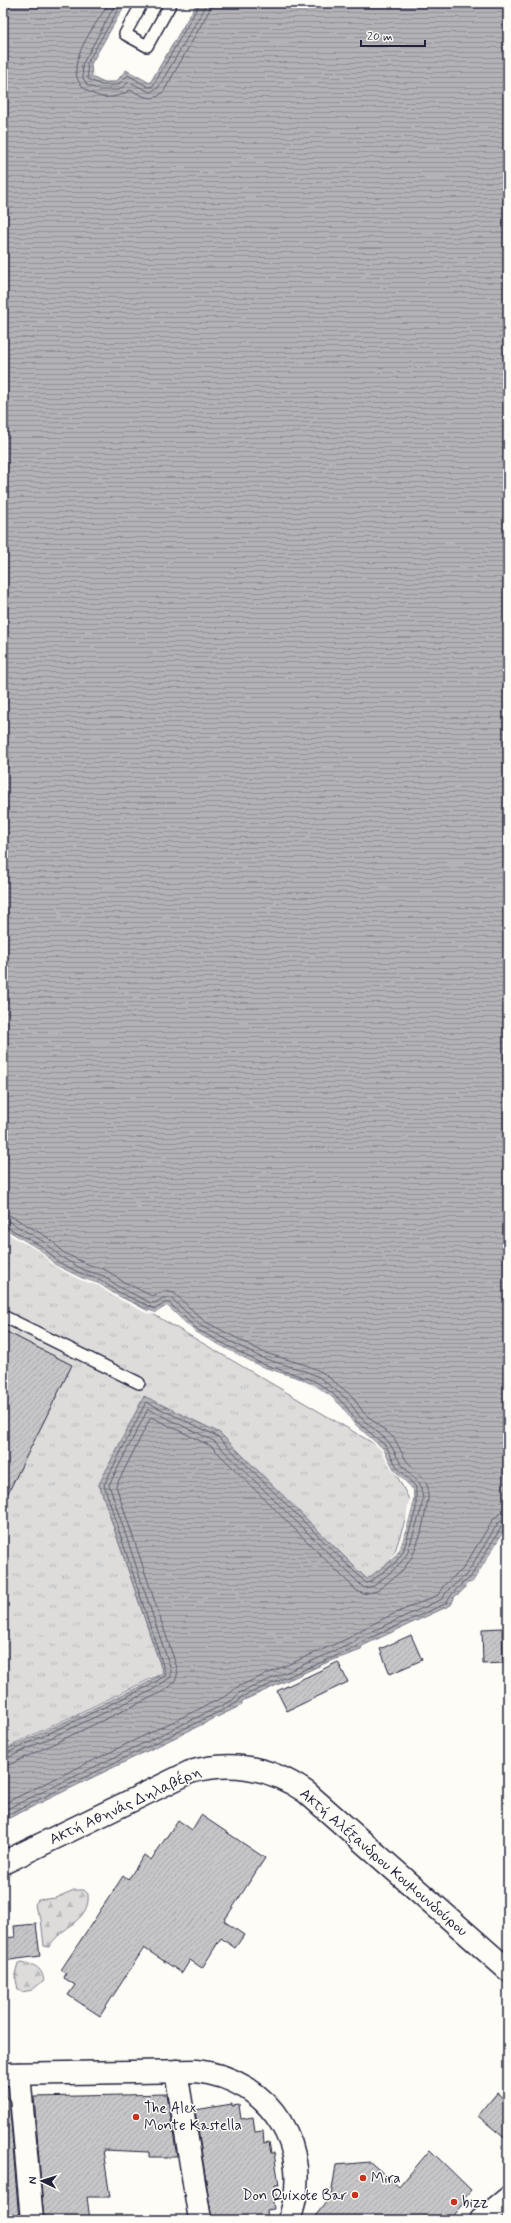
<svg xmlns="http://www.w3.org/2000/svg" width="511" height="2223" font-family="Mynerve,sans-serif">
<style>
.forest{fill:url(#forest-firs);stroke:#807f8b}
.park{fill:url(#park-tufts);stroke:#807f8b}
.water{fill:url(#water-rules);stroke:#787885}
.pier{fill:#fdfcf7}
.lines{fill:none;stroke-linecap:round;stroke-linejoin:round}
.shore{stroke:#5c5c6d;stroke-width:1}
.building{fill:url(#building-hatch);stroke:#22223b}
.lane-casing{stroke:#22223b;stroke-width:14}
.street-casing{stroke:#22223b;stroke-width:25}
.secondary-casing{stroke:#22223b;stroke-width:25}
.lane{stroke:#fdfcf7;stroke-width:11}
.street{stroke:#fdfcf7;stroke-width:22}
.secondary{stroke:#fdfcf7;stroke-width:22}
.poi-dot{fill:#c8321e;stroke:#fdfcf7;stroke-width:1.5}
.labels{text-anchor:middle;stroke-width:3;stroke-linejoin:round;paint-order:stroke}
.street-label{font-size:15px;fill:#22223b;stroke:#fdfcf7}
.poi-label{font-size:15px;fill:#22223b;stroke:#fdfcf7;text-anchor:start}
</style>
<defs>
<pattern id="forest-firs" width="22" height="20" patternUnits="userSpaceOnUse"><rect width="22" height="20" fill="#dddcdb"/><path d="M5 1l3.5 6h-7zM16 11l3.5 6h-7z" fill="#bdbcbd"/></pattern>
<pattern id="park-tufts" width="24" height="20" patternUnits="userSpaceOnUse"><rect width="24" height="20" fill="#dddcdb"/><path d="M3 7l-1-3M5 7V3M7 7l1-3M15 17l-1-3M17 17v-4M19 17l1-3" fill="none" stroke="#bdbcbd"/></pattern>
<pattern id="water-rules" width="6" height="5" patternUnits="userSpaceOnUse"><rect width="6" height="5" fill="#b2b2b7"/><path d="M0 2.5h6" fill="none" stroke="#909096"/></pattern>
<pattern id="building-hatch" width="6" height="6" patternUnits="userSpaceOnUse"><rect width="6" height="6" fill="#c6c6c8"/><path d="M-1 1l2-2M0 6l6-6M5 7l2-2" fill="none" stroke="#aaaaad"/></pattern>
</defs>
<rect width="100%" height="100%" fill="#fdfcf7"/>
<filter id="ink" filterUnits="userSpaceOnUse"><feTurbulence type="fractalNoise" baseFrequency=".025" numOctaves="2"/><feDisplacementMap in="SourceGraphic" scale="8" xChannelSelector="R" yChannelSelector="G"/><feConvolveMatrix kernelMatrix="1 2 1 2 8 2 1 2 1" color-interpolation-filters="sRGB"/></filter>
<g filter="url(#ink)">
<!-- forest -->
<path class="forest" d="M74,1890h10l4,4c3,27 -27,32 -39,53l-5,-1 -3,-27 -5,-9 -1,-6 3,-4 17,-2z
M22,1962c12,3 19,4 22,18l-12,10 -10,2 -4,-2 -3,-16 3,-11z"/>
<!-- park -->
<path class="park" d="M3,1226l380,223 28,54 -19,57 -25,20 -147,-147 -121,51 64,189 -147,70 -13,8z"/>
<!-- water -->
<path class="water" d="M3,3h123l-35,61 1,13 10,5h14l10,-12 24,13 47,-80h311v1522l-35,57c-8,4 -10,10 -18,14l-4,9 -89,41 -1,4 -33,12 -86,39v4l-239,116v-70l144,-68 16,-10 -64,-189 45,-88 76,37 147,146 25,-19 7,-10 15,-52 -1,-8 -19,-20 -11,-21 -30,-26 -11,-16 -12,-11 -28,-17 -43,-13 -63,-33 -29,-27 -11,7 -42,-19 -15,-10 -18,-6 -26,-13 -14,-14 -38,-23z"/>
<!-- pier -->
<path class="pier" d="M3,1228l38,23 14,14 26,13 18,6 15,10 33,17 9,2 11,-7 29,27 63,33 55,19 16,11 12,11 11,16 30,26 11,21 19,20 -1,18 -6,21 -7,21 -7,10 -1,-2 6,-9 7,-21 7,-37 -18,-20 -12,-21 -29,-25 -12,-17 -11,-10 -16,-12 -55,-18 -63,-33 -28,-27 -11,7 -10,-2 -33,-17 -14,-10 -19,-6 -26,-14 -14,-14 -27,-15 -10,-7z
M508,1525l-5,13 -16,26 -13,19 -7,4 -3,6 2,-8 7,-3z"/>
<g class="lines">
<!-- shore -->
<path class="shore" d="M109,3c-15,25 -58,75 -13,92 12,5 25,1 34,-5 12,5 23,14 34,1l45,-80 2,-8
M116,3l-34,62 1,13 4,7 13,5h19l10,-8 21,10 8,-4 46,-79 1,-6
M122,3l-35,60 1,16 13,6h17l10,-10 20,12 5,-1 47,-83
M3,1214l8,2 38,22 15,15 23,11 19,6 16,11 30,15 12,-5 10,2 30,28 61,32 41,12 16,7 30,24 12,17 30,25 12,22 19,21 3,7v12l-7,33 -9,24 -9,13 -26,21 -14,3 -7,-4 -145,-144 -60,-29 -35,69 61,182c3,16 -12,22 -23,28l-143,68 -8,2
M3,1220l5,1 38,22 15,14 23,13 20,6 15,11 32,16h4l8,-5h8l30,28 61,32 43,13 14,6 29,23 12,17 29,25 12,22 19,20 3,14 -2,12 -14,44 -9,12 -24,20 -10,2 -150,-147 -66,-32 -39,76 62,185v7l-20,14 -148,69
M3,1225l40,22 15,15 24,12 19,6 15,11 39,18 10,-6h4l29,27 62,33 55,18 17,12 13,12 11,16 30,25 11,21 19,20v22l-13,43 -8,11 -25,19 -4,1 -149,-147 -71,-34 -42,83 62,190 -17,11 -146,69
M3,1804l225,-109 9,-8 112,-49 6,-5 34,-17 49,-21 6,-10 18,-15 32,-52 7,-5 7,-1
M3,1811l230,-111 6,-7 114,-50 5,-5 84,-39 6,-9 18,-15 32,-52 10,-5
M3,1817l234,-114 4,-6 116,-50 4,-5 86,-39c3,-9 15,-20 23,-25l32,-52 6,-3"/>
</g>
<!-- building -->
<path class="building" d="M3,1330l69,35 -69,138z
M502,1628l1,35 -20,1 -1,-35z
M411,1635l11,25 -32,14 -10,-25z
M338,1662l10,20 -61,29 -10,-20z
M201,1815l64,43 -41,63 20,14 -9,13 -14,-10 -19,30 -12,-8 -8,13 -38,-25 -44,68 -32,-21 7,-10 -11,-7 2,-5 -5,-3 62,-94 5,4 16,-25 7,5 27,-40 14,10z
M36,1924l4,32 -37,5v-23l12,-1 -1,-11z
M497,2093l11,9v39l-30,-25z
M167,2094l10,63h-28v-5l-46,-2 7,47h-23l3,23h-46l-10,-123z
M3,2098h6l10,122h-16z
M232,2104v2l7,-1 2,14 12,-2 2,15 8,-1 1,12 5,-1 2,11h3l5,32h-4l2,11h-5l2,13 -8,1 1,10h-55l-17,-110z
M430,2150l41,40 -8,9 3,2 -16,19h-138l19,-24 5,-31 34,-3 29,25z"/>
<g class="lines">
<defs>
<path id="lane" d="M142,3l-17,31 22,12 24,-43
M3,1316l136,67"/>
<path id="street" d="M19,2074l13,146"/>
<path id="secondary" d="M3,1863l187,-91c42,-12 80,-5 116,20l202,178
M176,2071l24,149
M3,2074l193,-3c75,8 119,78 93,149
M481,2220l27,-22"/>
</defs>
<!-- lane casing -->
<use href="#lane" class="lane-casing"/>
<!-- street casing -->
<use href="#street" class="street-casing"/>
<!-- secondary casing -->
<use href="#secondary" class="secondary-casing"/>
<!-- lane -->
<use href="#lane" class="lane"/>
<!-- street -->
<use href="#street" class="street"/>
<!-- secondary -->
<use href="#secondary" class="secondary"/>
</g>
</g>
<!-- markers -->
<g class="poi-dot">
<circle cx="136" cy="2117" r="4"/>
<circle cx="363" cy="2178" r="4"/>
<circle cx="355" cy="2195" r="4"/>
<circle cx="454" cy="2202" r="4"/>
</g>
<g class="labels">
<!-- street labels -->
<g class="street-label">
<text transform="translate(125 1805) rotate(-25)" y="5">Ακτή Αθηνάς Δηλαβέρη</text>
<text transform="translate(384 1862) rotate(41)" y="5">Ακτή Αλέξανδρου Κουμουνδούρου</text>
</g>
<!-- poi labels -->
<g class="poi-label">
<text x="144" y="2113">The Alex<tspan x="144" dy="17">Monte Kastella</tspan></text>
<text x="371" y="2183">Mira</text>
<text x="347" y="2200" text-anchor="end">Don Quixote Bar</text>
<text x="462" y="2207">bizz</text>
</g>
</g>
<!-- margin -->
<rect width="511" height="2223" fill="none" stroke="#fdfcf7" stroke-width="16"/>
<rect x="8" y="8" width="495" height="2207" fill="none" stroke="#22223b" stroke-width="1.5" filter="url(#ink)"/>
<!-- north arrow -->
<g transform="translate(42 2181) rotate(274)" stroke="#fdfcf7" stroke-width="3" paint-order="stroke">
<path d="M0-3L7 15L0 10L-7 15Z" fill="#22223b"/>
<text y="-6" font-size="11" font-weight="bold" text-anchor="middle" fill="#22223b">N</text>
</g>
<!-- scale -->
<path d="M361 40v6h64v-6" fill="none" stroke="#22223b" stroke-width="2"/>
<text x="367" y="40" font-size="12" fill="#22223b" stroke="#fdfcf7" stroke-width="3" paint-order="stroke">20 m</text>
</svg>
